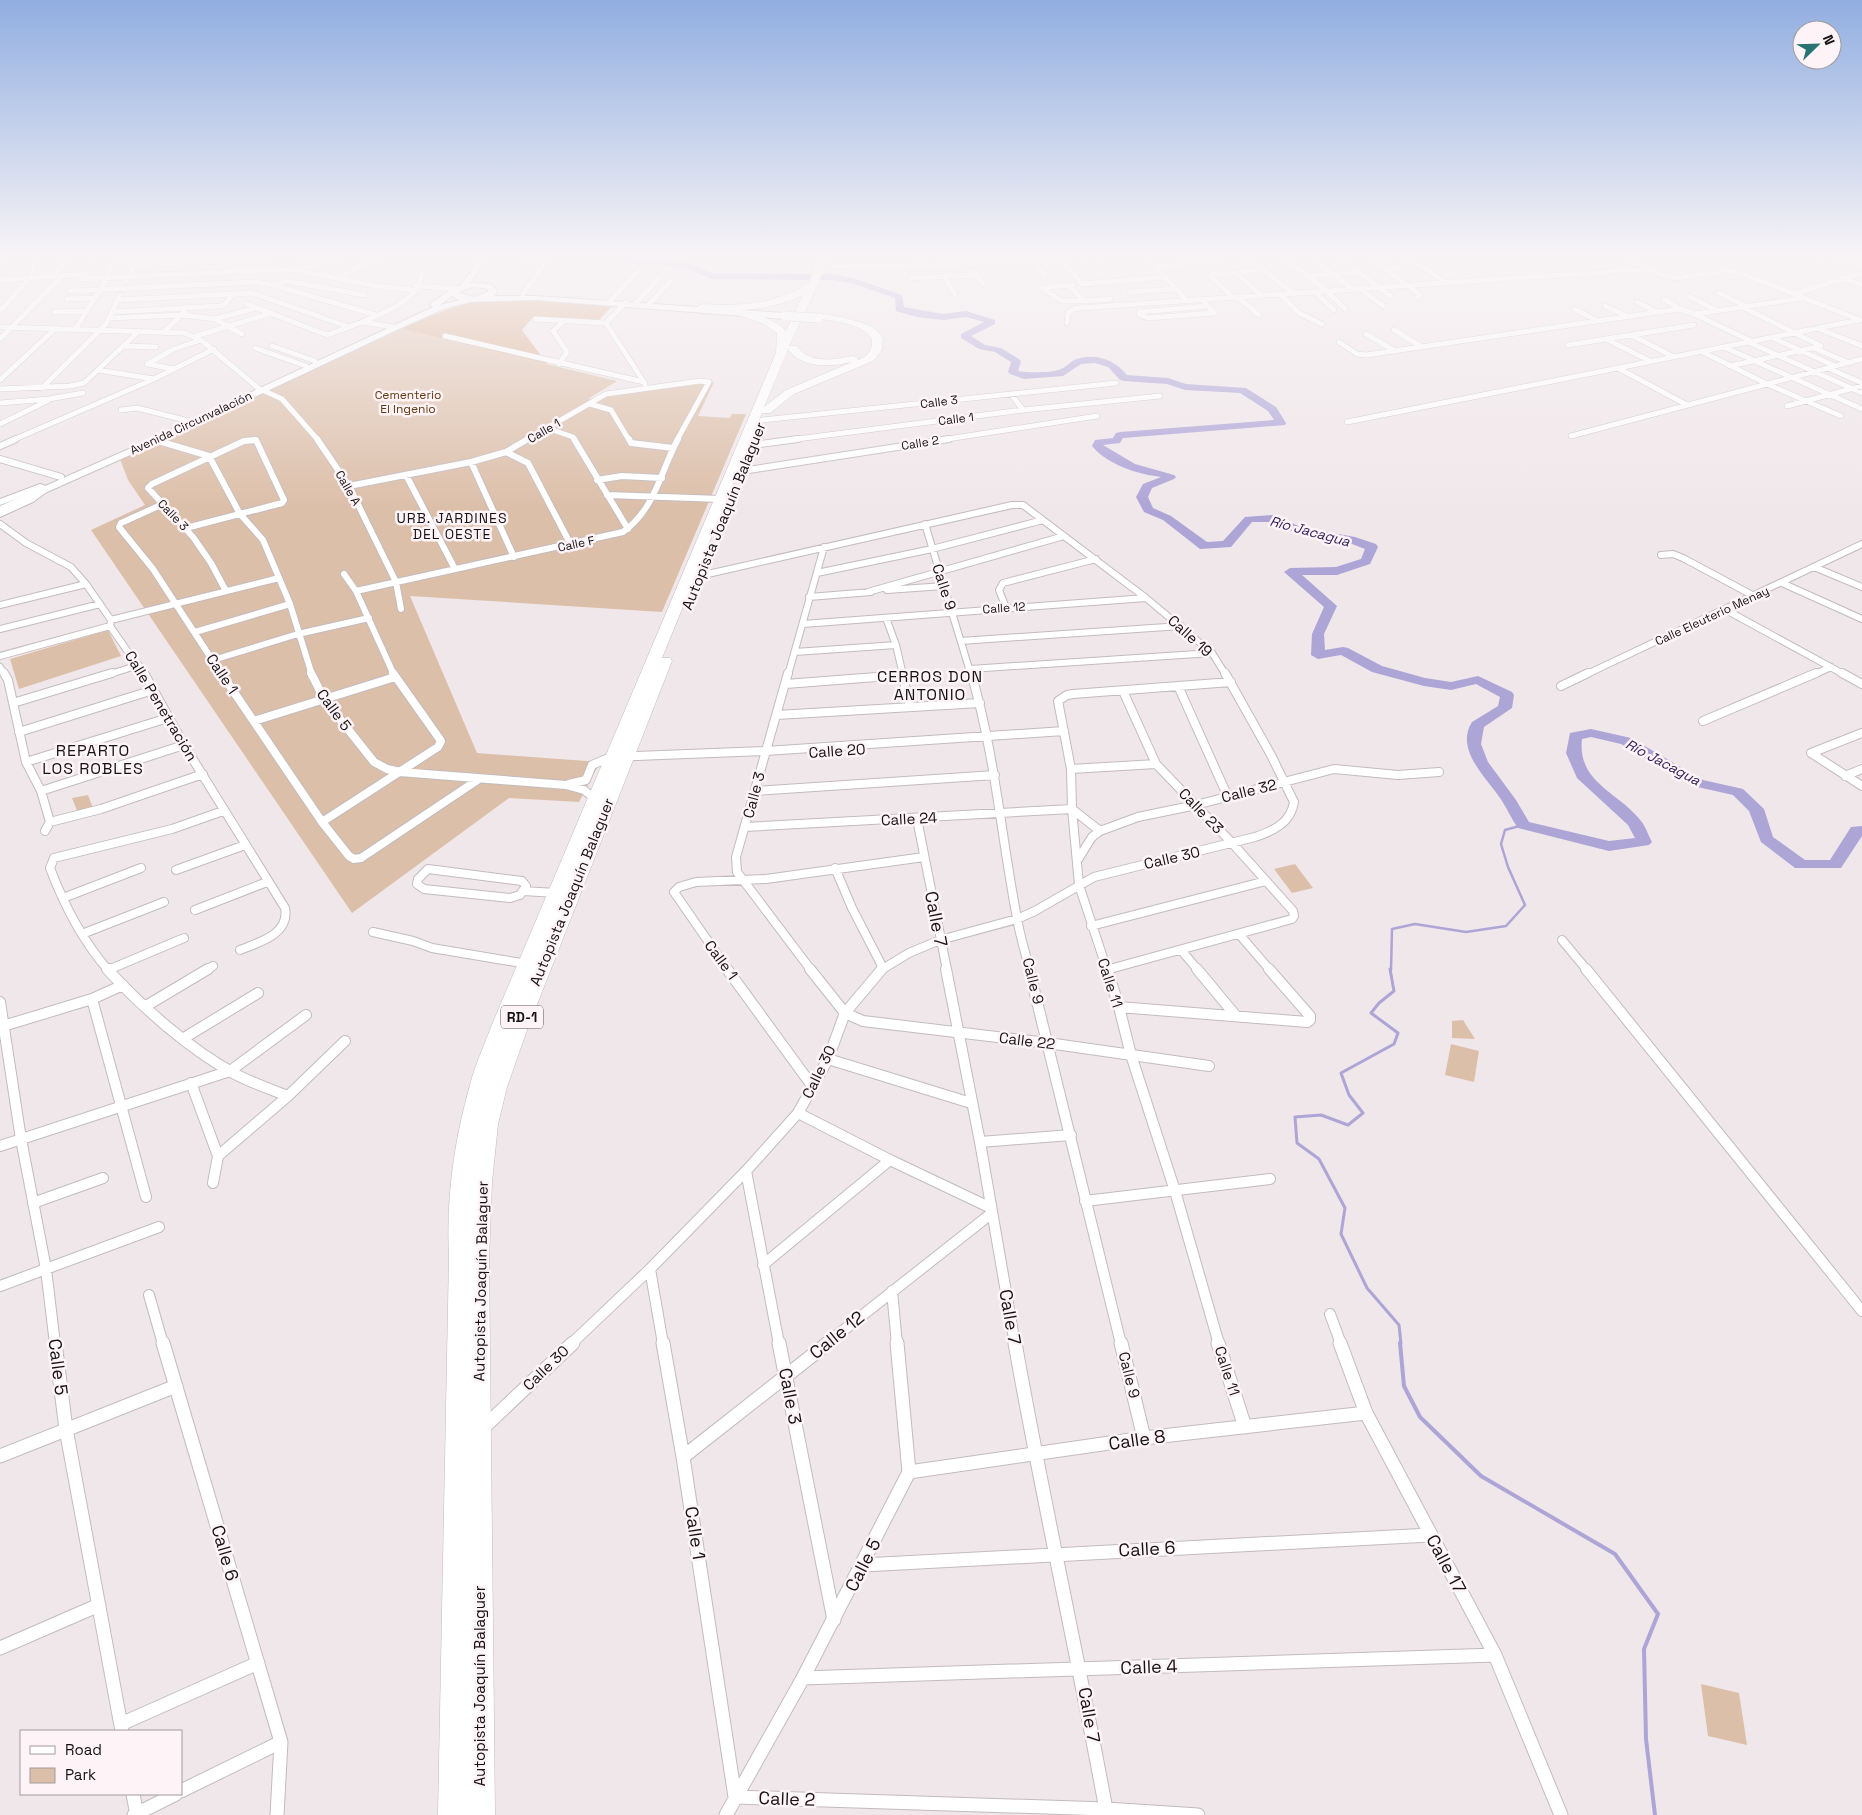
<svg xmlns="http://www.w3.org/2000/svg" width="1862" height="1815" font-family="'Space Grotesk',sans-serif">
<style>
.green{fill:#dcbfa9}
.forest{fill:#d8ab88}
.lines{fill:none;stroke-linecap:round;stroke-linejoin:round}
.stream-far2{stroke:#aea5d7;stroke-width:2.5}
.stream-far1{stroke:#aea5d7;stroke-width:3}
.stream{stroke:#aea5d7;stroke-width:4}
.river{fill:#aea5d7;fill-rule:evenodd}
.street-far4-casing{stroke:#c3bbbd;stroke-width:6}
.street-far3-casing{stroke:#c3bbbd;stroke-width:8}
.street-far2-casing{stroke:#c3bbbd;stroke-width:10}
.street-far1-casing{stroke:#c3bbbd;stroke-width:12}
.street-casing{stroke:#c3bbbd;stroke-width:15}
.secondary-casing{stroke:#c3bbbd;stroke-width:2}
.primary-casing{stroke:#c3bbbd;stroke-width:2}
.highway-casing{stroke:#c3bbbd;stroke-width:1}
.street-far4{stroke:#fff;stroke-width:5}
.street-far3{stroke:#fff;stroke-width:6}
.street-far2{stroke:#fff;stroke-width:8}
.street-far1{stroke:#fff;stroke-width:10}
.street{stroke:#fff;stroke-width:13}
.secondary{fill:#fff;fill-rule:evenodd}
.primary{fill:#fff;fill-rule:evenodd}
.highway{fill:#fff;fill-rule:evenodd}
.primary-bridge-casing{stroke:#c3bbbd;stroke-width:10;stroke-linecap:butt}
.primary-bridge{stroke:#fff;stroke-width:9}
.labels{text-anchor:middle;stroke-width:5;stroke-linejoin:round;paint-order:stroke}
.far-park-label{font-size:12px;fill:#643910;stroke:#fef4f7}
.far-street-label{font-size:12px;fill:#151213;stroke:#fef4f7}
.far-neighbourhood-label{font-size:14px;letter-spacing:1px;fill:#151213;stroke:#fef4f7}
.far-water-label{font-size:14px;font-style:italic;fill:#2f1e59;stroke:#fef4f7}
.shield{fill:#fef4f7;stroke:#5b5657;stroke-width:1}
.shield-label{font-size:14px;font-weight:bold;fill:#151213}
.street-label{font-size:15px;fill:#151213;stroke:#fef4f7}
.neighbourhood-label{font-size:16px;letter-spacing:1px;fill:#151213;stroke:#fef4f7}
.near-street-label{font-size:18px;fill:#151213;stroke:#fef4f7}
</style>
<rect width="100%" height="100%" fill="#f0e7ea"/>
<!-- green -->
<path class="green" d="M402,329l215,52 -29,18 126,-17 -16,34 32,2 2,-4h14l-84,198 -252,-16 67,157 123,9 -21,40 -70,-4 -157,115 -261,-383 54,-25 -17,-25 -8,-21z
M108,630l13,26 -102,33 -9,-30z
M88,795l5,13 -15,5 -6,-15z
M1295,864l18,24 -21,5 -18,-24z
M1463,1020l12,19 -23,-1v-17z
M1451,1044l28,7 -5,31 -29,-7z
M1701,1684l38,9 8,52 -39,-9z"/>
<!-- forest -->
<path class="forest" d="M492,299l41,1 80,5 -15,16 -65,-4 -11,13 25,34 -145,-35c30,-14 57,-26 90,-30z"/>
<g class="lines">
<!-- stream-far2 -->
<path class="stream-far2" d="M1391,970l1,-41 23,-5 51,8 40,-6 19,-21 -17,-38 -7,-23 4,-14 18,-5"/>
<!-- stream-far1 -->
<path class="stream-far1" d="M1390,969l4,22 -15,12 -8,10 27,20 -4,11 -53,29 8,22 14,18 -15,12 -27,-10 -26,2 2,26 22,16 26,49 -4,26 26,54 32,37 2,19"/>
<!-- stream -->
<path class="stream" d="M1400,1343l4,43 16,31 61,59 134,78 43,60 -14,35 2,90 9,76"/>
<!-- river -->
<path class="river" d="M612,254h9l12,4 31,1 26,5 22,9 122,1 22,5 46,16 2,12 39,7 23,-3 29,9v4l-24,12 14,9 16,3 18,11 2,2 -3,10c8,2 36,2 43,-2 5,-2 8,-6 13,-9 20,-8 40,-1 53,15l41,3 18,6 60,4 30,19 10,16 -1,2 -162,13 -3,5 -17,2 32,19 39,11 2,2 -2,2 -22,9 -4,9 5,11 18,8 36,26 16,-1 22,-24 28,-2 28,12 54,10 21,7 2,3 -8,17 -33,11h-35l35,31 -13,28 1,16 18,-3 5,1 34,18 43,12 26,4 27,-6 34,16 2,3 -2,13 -28,19 -3,17 7,18 28,38 13,22 80,19 26,-3 -7,-13 -51,-47 -11,-25 4,-20 21,-4 40,9 72,42 40,9 21,20 9,28 32,23h25l21,-33 11,-1v10l-21,32h-46l-34,-26 -12,-31 -16,-16 -40,-9 -72,-42 -30,-7 -9,2c-5,44 37,53 59,82 5,6 7,14 11,21l-3,3 -40,6 -91,-23c-6,-8 -10,-18 -16,-27 -14,-22 -48,-51 -30,-79l26,-16 2,-9 -24,-13 -25,6 -27,-4 -52,-14 -31,-17 -23,4 -7,-4 1,-21 12,-27 -40,-35 6,-4 46,-1 25,-8 4,-10 -13,-5 -58,-12 -23,-10h-19l-21,25 -31,2 -37,-29 -19,-8 -8,-15 7,-13 18,-7c-24,-3 -53,-12 -69,-31l3,-6 18,-2 3,-5 4,-1 154,-12 -6,-9 -28,-18 -55,-3 -18,-6 -43,-3 -4,-1 -12,-13 -13,-4 -14,1 -18,12 -39,3 -14,-5 -2,-2 3,-10 -16,-10 -16,-3 -18,-11v-4l23,-12 -18,-5 -23,3 -26,-3 -21,-6 -1,-13 -44,-15 -17,-3 -123,-1 -23,-10 -24,-4 -32,-1 -19,-7z"/>
<defs>
<path id="street-far4" d="M1144,254l43,47
M1243,254l51,40
M1279,254l49,38 17,17
M1308,254l46,36
M1335,254l55,42
M1366,254l54,41 -3,2
M1402,254l45,29
M1620,254c18,10 35,21 56,24l48,-7 14,1 122,48
M1821,254l41,11
M1310,256l30,-2
M299,257l25,2
M117,258l62,-4
M1031,258l13,16
M1060,258l22,26 83,-7
M1385,258l13,10 -13,1
M436,259l1,-5
M89,265l4,-11
M135,265l133,-6
M1155,266l61,-4v-3l-7,-5
M0,267l3,-13
M830,267l138,-3 146,-10
M299,269l46,-15
M973,270l10,14
M31,272l9,-18
M1235,272l27,24
M54,276l13,-22
M944,276l11,18
M1307,276l53,-4
M337,278l46,-24
M911,278l65,-3
M1842,278l20,7
M81,279l202,-10 14,1 79,16 39,4
M0,280l87,-6
M127,281l13,-27
M273,285l14,-4 77,14
M1068,285l-26,3 20,13h22
M1073,285h-5l16,16 26,-2
M416,286l42,3
M1360,289l23,17
M70,291l185,-9 18,3 103,30
M1130,292l46,-3
M1316,293l18,17
M1719,293l29,14
M523,294l24,-34 -23,-3v-3
M1794,294l68,-21
M1281,295l18,18 23,11
M1688,296l30,15
M1234,298l-25,-23 55,-5
M1239,298l20,17
M67,299l29,-1
M1664,299l18,11
M118,300l134,-7 97,34
M1202,300l6,6
M610,301l32,-34
M626,302l-20,21 39,61
M1637,302l20,10
M636,303l23,-25
M247,304l80,31c22,-8 73,-25 87,-43 4,-5 6,-12 8,-18
M649,304l21,-22
M1208,306l6,7 -66,5 -8,-3 -1,-3z
M1605,306l22,10
M1574,309l24,12
M0,311l31,-34
M54,312l34,-1
M113,312l107,-6 4,-1 10,-12
M1695,314l108,-16
M109,318l73,-3 33,4 27,15
M215,319l41,-11
M535,319l71,4
M362,322l32,5
M1067,323l1,-10 5,-4 6,-1 569,-39
M0,327l184,6 17,7 57,48 24,11 36,41
M76,328l24,-38 19,-36
M1817,328l45,18
M1394,330l28,17
M165,331l19,-19
M1366,334l29,17
M1631,335l43,22
M196,336l76,-23
M445,336l199,46
M1771,337l64,29
M0,339l63,-64
M1606,339l44,22
M1339,342l18,12 9,1 313,-46 13,4 59,28
M1748,342l114,51
M1568,345l126,-20
M123,346l33,1
M272,346l43,15
M1724,347l138,62
M255,348l51,18
M1814,348l35,15
M1701,351l66,33 74,32
M559,364l8,-12 -14,-21 11,-10
M1730,366l91,-20 -79,-39
M1618,368l69,37
M1828,368l34,15
M174,369l-27,-5 27,-15 27,-9
M98,370l56,9
M0,380l56,-52
M42,388l64,-64 14,-29
M0,389l70,-3 14,-3 55,-52
M1011,394l12,16
M0,403l49,-4 34,-6
M590,404l21,6 18,30
M1787,406l75,-20
M121,410l16,-2 56,14
M762,420l354,-37
M1347,422l512,-102
M0,424l47,-23
M547,428l26,9 2,3
M1571,436l291,-77
M13,440l141,-61 60,-30
M253,440h3
M526,440l80,-46 94,-13 9,1 -32,58
M789,440l234,-30 137,-14
M941,440l156,-24"/>
<path id="street-far3" d="M317,439l32,47 47,96 5,27
M574,439l54,90
M629,439l2,4 42,5
M155,440l54,16 31,58 23,26 27,64 22,71
M752,445l46,-6
M0,446l16,-7
M506,452l22,11 43,82
M0,459l61,18
M471,462l43,95
M742,471l207,-32
M406,475l49,94
M597,480l25,-4 40,2
M349,486l122,-24 35,-10 22,-13
M607,495l114,4
M163,504l-42,19 -2,4 34,42 69,106
M0,524l26,19 45,24 15,17 25,36 -1,6 34,49
M925,524l46,151
M186,528l96,-25 2,-3 -28,-60 -12,1 -92,43 -4,4 45,49 18,26 15,28
M1661,555l12,-1 10,4 71,38
M1814,567l48,20
M817,573l115,-24 111,-29
M344,574l12,17 38,84
M699,576l313,-71h11l123,93 66,55 14,22
M1782,583l80,36
M887,590l57,-4
M356,591l267,-59c33,-24 37,-60 55,-93
M868,592l196,-56
M809,597l62,-5
M0,605l86,-21
M1006,608l-7,-18 4,-7 93,-24
M1726,610l119,65
M886,618l10,27 7,30
M111,620l168,-42
M803,624l343,-26
M0,629l100,-25
M195,632l95,-28
M961,641l220,-15
M795,652l101,-7
M0,656l110,-30
M213,660l85,-26 71,-16
M0,667l5,8
M970,669l242,-16
M107,675l32,-10
M788,675l36,-128
M1585,675l277,-131
M1813,675l18,-8"/>
<path id="street-far2" d="M4,673l4,7 18,82 15,29 9,31 -5,9
M144,673l40,72 101,163c5,26 -25,34 -45,42
M221,673l101,149 27,34 5,3 7,-1 118,-79
M311,673l13,26 50,63 13,7 13,3 166,13 18,5 11,9
M788,673l-52,184 1,15 74,98
M902,673l8,33
M971,673c24,80 30,163 46,245 3,18 8,35 13,52
M1842,673l20,11
M786,684l116,-9
M1178,686l50,111
M1561,686l27,-13
M13,703l99,-30
M777,715l203,-12
M254,721l141,-44
M1703,721l113,-48
M19,732l134,-42
M1862,733l-51,20 51,33
M26,762l142,-44
M1071,769l85,-5
M1845,776l17,-7
M569,784l17,-4 6,-15 19,-8 155,-6 298,-20
M41,791l143,-46
M755,791l240,-16
M917,819l30,151
M50,822l51,-13 102,-35
M322,822l116,-75 3,-6 -48,-68
M745,827l327,-18 28,22
M1077,861l15,-24 8,-6 38,-14 58,-12 138,-36 64,6 41,-3
M835,868l17,40 31,60
M428,869l94,12 4,5 -6,9 -10,3 -86,-9 -7,-5 1,-5z
M176,870l69,-25
M523,891l33,2
M63,898l78,-30
M195,910l72,-28
M1091,926l175,-45
M373,932l40,9 19,7 95,16
M82,934l82,-32
M1239,934l31,36
M1562,940l25,30
M1181,950l17,20
M108,970c-26,-30 -44,-65 -58,-102l4,-10 118,-29 51,-18
M108,970l76,-32
M206,970l7,-4
M728,970l-54,-78 5,-5 17,-5 70,-3 158,-22
M881,970l28,-17 31,-13 77,-21 18,-8 59,-34 161,-40c18,-6 36,-14 39,-35l-23,-47 -46,-82
M1106,970l186,-51 2,-3 -1,-5 -60,-67 -77,-80 -33,-73
M1107,970l-28,-85 -7,-76 -1,-40 -13,-68 9,-6 6,-1 158,-12"/>
<path id="street-far1" d="M107,969c35,38 82,80 128,105 17,9 35,15 53,22
M727,969l86,118
M810,969l35,44 18,8 185,22 161,23
M946,969l34,173 35,202
M1029,969l92,375
M1107,969l12,38 12,48 44,136 44,153
M1197,969l39,47
M1586,969l276,342
M108,970l2,-1
M1106,970l3,-1
M92,999l54,198
M0,1002l21,137 25,130 9,75
M146,1006l62,-37
M1119,1007l188,15 3,-2v-4l-41,-47
M0,1027l92,-28 31,-14
M184,1038l74,-45
M828,1059l143,44
M191,1083l27,73 -5,27
M798,1113l92,47 101,48
M980,1142l91,-7
M0,1146l230,-75 76,-56
M218,1156l70,-60 57,-55
M746,1171l33,173
M1085,1201l185,-22
M33,1203l70,-25
M763,1265l127,-105
M650,1269l13,75
M0,1286l159,-59
M892,1291l5,53
M149,1295l14,49
M1330,1314l11,30
M571,1344l79,-75 96,-98 52,-58 30,-54 17,-46 37,-44
M826,1344l166,-131"/>
<path id="street" d="M55,1343l11,86 56,302
M163,1343l118,399 -4,73
M663,1343l20,114 52,340 371,12 92,6
M779,1343l55,277
M1015,1343c28,158 63,314 92,472
M1121,1343l23,95
M1218,1343l27,84
M1340,1343l26,70 129,242 66,160
M482,1429l91,-86
M0,1456l176,-70
M683,1457l145,-114
M909,1472l235,-34 222,-25
M863,1565l567,-30
M0,1648l99,-43
M803,1678l692,-23
M121,1724l137,-61
M181,1791l100,-49
M133,1794l4,21
M134,1815l42,-21
M726,1815l77,-137 106,-206 -12,-129"/>
<path id="secondary" d="M477,254h8l-7,18 -13,17h-6l-1,-2 13,-15z
M40,484l12,4 -19,14 -33,15v-7l35,-18 -35,13v-6z"/>
<path id="primary" d="M469,283l22,1 7,7 -4,5h41l250,17 4,3 -4,3 -250,-19 -65,2 -26,7 -43,19 -246,116 -155,69v-7l149,-66 284,-133 -3,-2 1,-2 24,-16zM472,287l14,1 3,3 -14,6 -16,-4 2,-2zM452,296l7,4 -19,5z"/>
<path id="highway" d="M819,254h10l-10,28 -30,64h8c12,18 37,14 56,10l4,1 1,3c10,-4 15,-10 14,-21 -12,-17 -38,-17 -56,-21v-4l3,-1 26,5 24,7 7,5 7,8 -1,12 -9,11 -79,33 -24,19h-8l-100,245h8l2,3 -145,369 -20,57 -9,37 -6,58 -3,77 6,556h-57l11,-558c-3,-58 5,-116 21,-172 5,-20 14,-39 21,-58l285,-674 1,-20 -13,-9 -28,-10 5,-3c17,3 33,8 45,20l17,-36c-26,13 -54,16 -84,16 -7,-1 -16,1 -22,-4l5,-3c41,2 71,1 107,-21zM788,349c13,20 43,18 64,13l-66,28 -22,17z"/>
</defs>
<!-- street-far4 casing -->
<use href="#street-far4" class="street-far4-casing"/>
<!-- street-far3 casing -->
<use href="#street-far3" class="street-far3-casing"/>
<!-- street-far2 casing -->
<use href="#street-far2" class="street-far2-casing"/>
<!-- street-far1 casing -->
<use href="#street-far1" class="street-far1-casing"/>
<!-- street casing -->
<use href="#street" class="street-casing"/>
<!-- secondary casing -->
<use href="#secondary" class="secondary-casing"/>
<!-- primary casing -->
<use href="#primary" class="primary-casing"/>
<!-- highway casing -->
<use href="#highway" class="highway-casing"/>
<!-- street-far4 -->
<use href="#street-far4" class="street-far4"/>
<!-- street-far3 -->
<use href="#street-far3" class="street-far3"/>
<!-- street-far2 -->
<use href="#street-far2" class="street-far2"/>
<!-- street-far1 -->
<use href="#street-far1" class="street-far1"/>
<!-- street -->
<use href="#street" class="street"/>
<!-- secondary -->
<use href="#secondary" class="secondary"/>
<!-- primary -->
<use href="#primary" class="primary"/>
<!-- highway -->
<use href="#highway" class="highway"/>
<defs>
<path id="primary-bridge" d="M785,316l33,2"/>
</defs>
<!-- primary-bridge casing -->
<use href="#primary-bridge" class="primary-bridge-casing"/>
<!-- primary-bridge -->
<use href="#primary-bridge" class="primary-bridge"/>
</g>
<!-- sky -->
<linearGradient id="sky" x2="0" y2="1"><stop stop-color="#91aee1"/><stop offset="0.5" stop-color="#f8f4f6"/><stop offset="1" stop-color="#f8f4f6" stop-opacity="0"/></linearGradient>
<rect width="1862" height="508" fill="url(#sky)"/>
<g class="labels">
<!-- far-park labels -->
<g class="far-park-label">
<text x="408" y="399">Cementerio<tspan x="408" dy="14">El Ingenio</tspan></text>
</g>
<!-- far-street labels -->
<g class="far-street-label">
<text transform="translate(939 402) rotate(-7)" y="4">Calle 3</text>
<text transform="translate(956 419) rotate(-7)" y="4">Calle 1</text>
<text transform="translate(191 423) rotate(-25)" y="4">Avenida Circunvalación</text>
<text transform="translate(544 431) rotate(-30)" y="4">Calle 1</text>
<text transform="translate(920 443) rotate(-9)" y="4">Calle 2</text>
<text transform="translate(348 488) rotate(60)" y="4">Calle A</text>
<text transform="translate(173 515) rotate(46)" y="4">Calle 3</text>
<text transform="translate(576 544) rotate(-12)" y="4">Calle F</text>
<text transform="translate(1004 608) rotate(-4)" y="4">Calle 12</text>
<text transform="translate(1712 616) rotate(-25)" y="4">Calle Eleuterio Menay</text>
</g>
<!-- far-neighbourhood labels -->
<g class="far-neighbourhood-label">
<text x="452" y="523">URB. JARDINES<tspan x="452" dy="16">DEL OESTE</tspan></text>
</g>
<!-- far-water labels -->
<g class="far-water-label">
<text transform="translate(1310 531) rotate(15)" y="5">Río Jacagua</text>
<text transform="translate(1663 762) rotate(28)" y="5">Río Jacagua</text>
</g>
<!-- shield labels -->
<rect class="shield" x="501" y="1005.5" width="42" height="23" rx="4"/>
<g class="shield-label">
<text x="522" y="1022">RD-1</text>
</g>
<!-- street labels -->
<g class="street-label">
<text transform="translate(724 516) rotate(-68)" y="5">Autopista Joaquín Balaguer</text>
<text transform="translate(944 587) rotate(72)" y="5">Calle 9</text>
<text transform="translate(1190 636) rotate(42)" y="5">Calle 19</text>
<text transform="translate(222 674) rotate(56)" y="5">Calle 1</text>
<text transform="translate(161 706) rotate(59)" y="5">Calle Penetración</text>
<text transform="translate(334 710) rotate(54)" y="5">Calle 5</text>
<text transform="translate(837 751) rotate(-4)" y="5">Calle 20</text>
<text transform="translate(1249 791) rotate(-14)" y="5">Calle 32</text>
<text transform="translate(754 795) rotate(-75)" y="5">Calle 3</text>
<text transform="translate(1201 811) rotate(46)" y="5">Calle 23</text>
<text transform="translate(909 819) rotate(-3)" y="5">Calle 24</text>
<text transform="translate(1172 858) rotate(-13)" y="5">Calle 30</text>
<text transform="translate(572 892) rotate(-68)" y="5">Autopista Joaquín Balaguer</text>
<text transform="translate(721 960) rotate(54)" y="5">Calle 1</text>
<text transform="translate(1033 981) rotate(76)" y="5">Calle 9</text>
<text transform="translate(1110 983) rotate(72)" y="5">Calle 11</text>
<text transform="translate(1027 1041) rotate(7)" y="5">Calle 22</text>
<text transform="translate(819 1072) rotate(-64)" y="5">Calle 30</text>
<text transform="translate(481 1281) rotate(-89)" y="5">Autopista Joaquín Balaguer</text>
<text transform="translate(546 1368) rotate(-44)" y="5">Calle 30</text>
<text transform="translate(1227 1371) rotate(72)" y="5">Calle 11</text>
<text transform="translate(1129 1375) rotate(76)" y="5">Calle 9</text>
<text transform="translate(480 1686) rotate(-90)" y="5">Autopista Joaquín Balaguer</text>
</g>
<!-- neighbourhood labels -->
<g class="neighbourhood-label">
<text x="930" y="682">CERROS DON<tspan x="930" dy="18">ANTONIO</tspan></text>
<text x="93" y="756">REPARTO<tspan x="93" dy="18">LOS ROBLES</tspan></text>
</g>
<!-- near-street labels -->
<g class="near-street-label">
<text transform="translate(936 919) rotate(79)" y="6">Calle 7</text>
<text transform="translate(1010 1317) rotate(80)" y="6">Calle 7</text>
<text transform="translate(837 1335) rotate(-39)" y="6">Calle 12</text>
<text transform="translate(58 1367) rotate(83)" y="6">Calle 5</text>
<text transform="translate(790 1396) rotate(79)" y="6">Calle 3</text>
<text transform="translate(1137 1440) rotate(-8)" y="6">Calle 8</text>
<text transform="translate(695 1533) rotate(81)" y="6">Calle 1</text>
<text transform="translate(1147 1549) rotate(-3)" y="6">Calle 6</text>
<text transform="translate(225 1553) rotate(74)" y="6">Calle 6</text>
<text transform="translate(1446 1564) rotate(62)" y="6">Calle 17</text>
<text transform="translate(863 1565) rotate(-63)" y="6">Calle 5</text>
<text transform="translate(1149 1667) rotate(-2)" y="6">Calle 4</text>
<text transform="translate(1089 1715) rotate(80)" y="6">Calle 7</text>
<text transform="translate(787 1799) rotate(2)" y="6">Calle 2</text>
</g>
</g>
<!-- legend -->
<rect x="20" y="1730" width="162" height="65" fill="#fef4f7" stroke="#a19a9c"/>
<rect x="30" y="1746" width="25" height="8" fill="#ffffff" stroke="#a19a9c"/>
<text x="65" y="1755" font-size="15" fill="#151213">Road</text>
<rect x="30" y="1768" width="25" height="15" fill="#dcbfa9" stroke="#a19a9c"/>
<text x="65" y="1780" font-size="15" fill="#151213">Park</text>
<!-- north arrow -->
<g transform="translate(1817 45) rotate(67)"><circle r="24" fill="#fef4f7" stroke="#a19a9c"/>
<path d="M0-4L9 19L0 12L-9 19Z" fill="#277273"/>
<text y="-8" font-size="14" font-weight="bold" text-anchor="middle" fill="#151213">N</text>
</g>
</svg>
